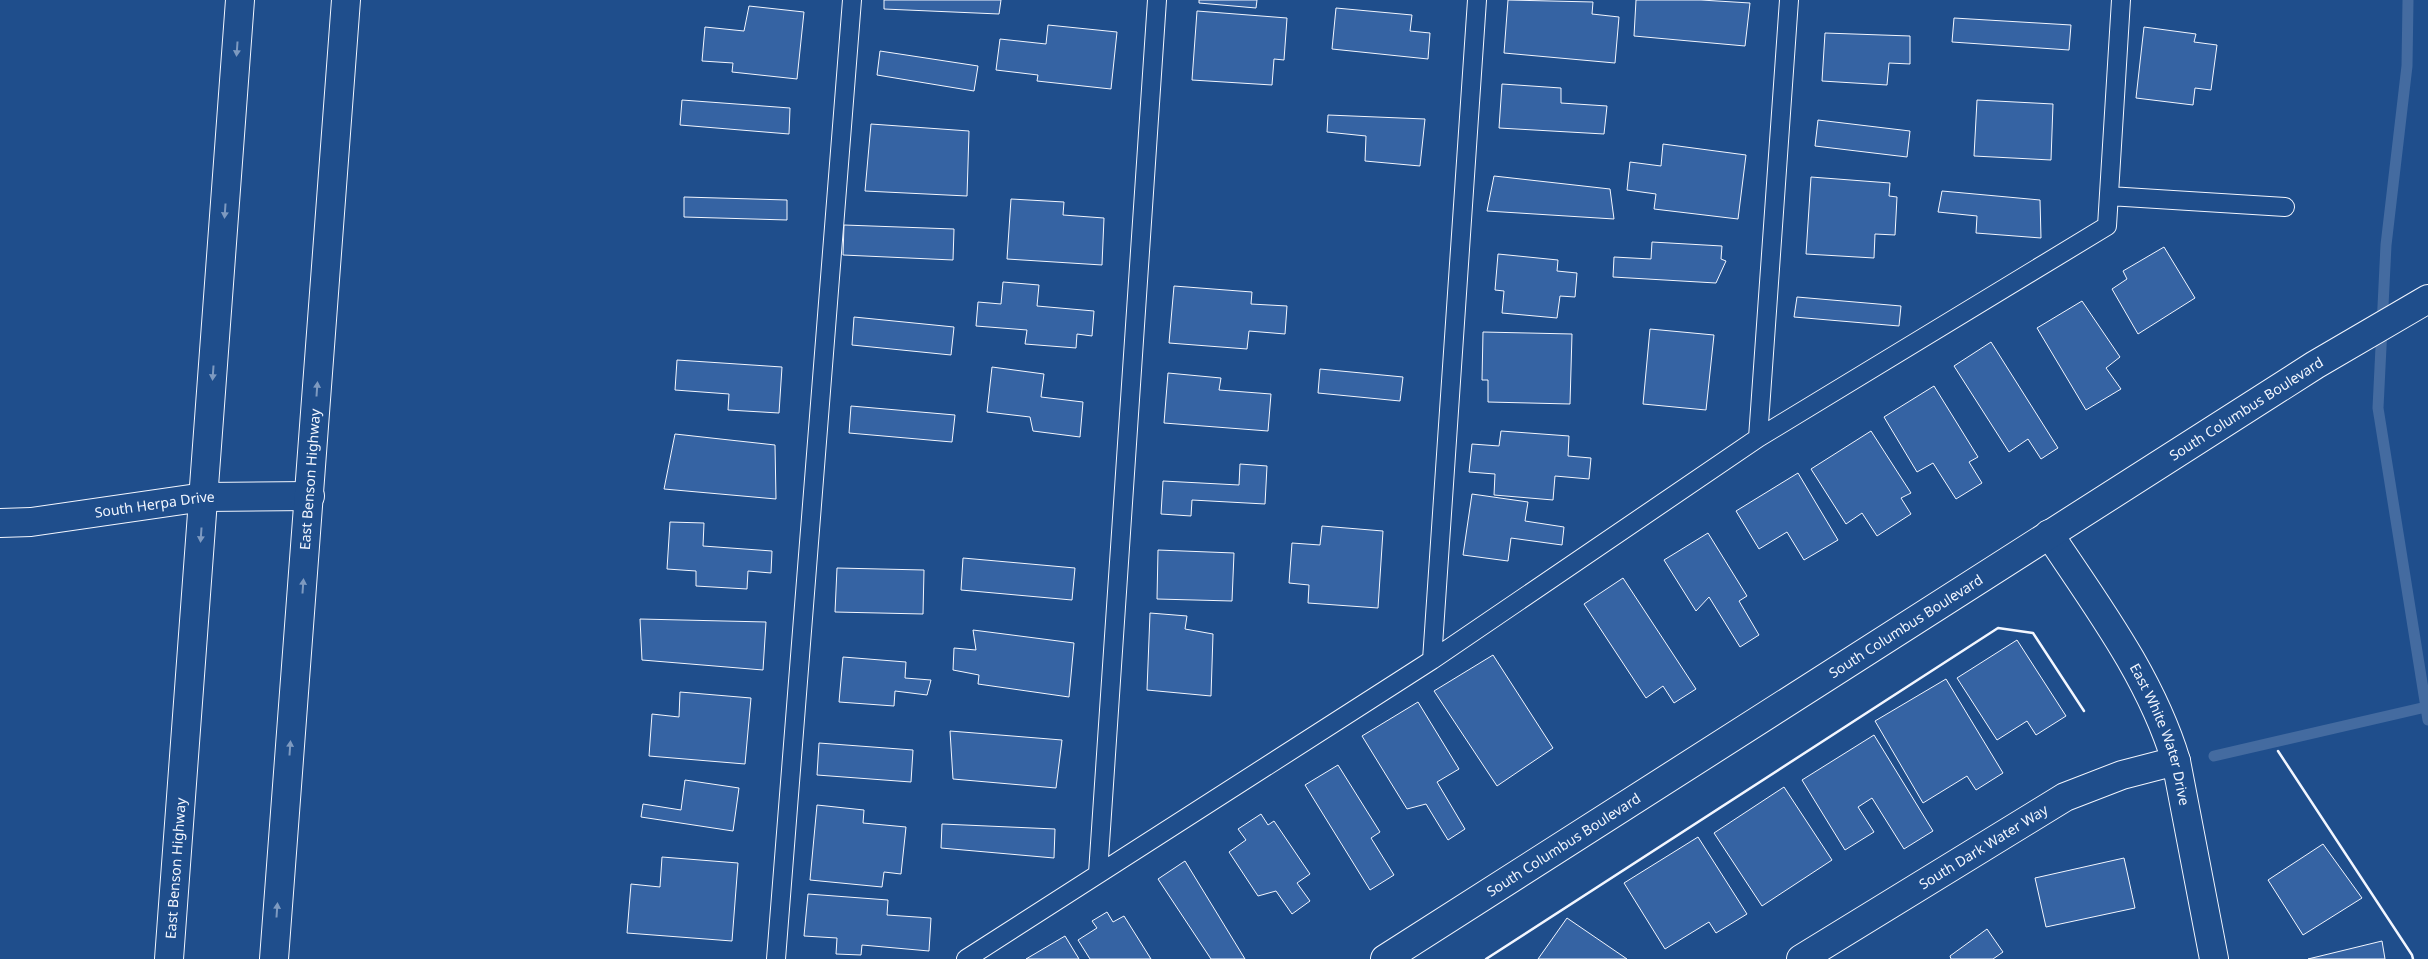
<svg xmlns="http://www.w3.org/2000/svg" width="2428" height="959" font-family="'Noto Sans',sans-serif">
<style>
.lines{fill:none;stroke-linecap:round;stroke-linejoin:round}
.stream{stroke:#446ba0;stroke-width:11}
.building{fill:#3563a3;stroke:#f2f6ff}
.lane-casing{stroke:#f2f6ff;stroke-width:20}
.street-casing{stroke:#f2f6ff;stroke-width:30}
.secondary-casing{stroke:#f2f6ff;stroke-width:30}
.lane{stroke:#1f4e8c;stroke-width:18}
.street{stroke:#1f4e8c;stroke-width:28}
.secondary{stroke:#1f4e8c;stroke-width:28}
.wall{stroke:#f2f6ff;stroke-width:2.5}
.oneway{fill:#7e9ac0}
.labels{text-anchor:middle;stroke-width:4;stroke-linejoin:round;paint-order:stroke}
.street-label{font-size:14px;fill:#f2f6ff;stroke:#1f4e8c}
</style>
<rect width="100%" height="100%" fill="#1f4e8c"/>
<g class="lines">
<!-- stream -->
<path class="stream" d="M2408,0l-1,66 -21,179 -8,163 50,312
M2214,756l212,-49"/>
</g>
<!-- building -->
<path class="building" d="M884,0h117l-2,14 -115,-5z
M1199,0h58l-1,8 -57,-5z
M1508,0l85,2 -1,12 27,3 -4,46 -111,-10z
M1636,0h65l49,3 -5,43 -111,-10z
M749,6l55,6 -7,67 -65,-7 1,-9 -31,-2 3,-34 39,4z
M1336,8l76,7 -2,16 20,2 -2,26 -96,-10z
M1197,11l90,7 -3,42 -10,-1 -2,26 -80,-5z
M1954,18l117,7 -2,25 -117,-8z
M1048,25l69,7 -6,57 -74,-8 1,-6 -42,-5 4,-31 46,5z
M2144,27l52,7 -2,8 23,3 -6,45 -16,-2 -2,17 -57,-7z
M1825,33l85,3v28l-21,-1 -2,22 -65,-4z
M880,51l98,15 -4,25 -97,-16z
M1502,84l59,4v15l46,3 -3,28 -105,-6z
M682,100l108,8 -1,26 -109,-9z
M1977,100l76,4 -2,56 -77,-4z
M1328,115l97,4 -5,47 -55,-5 1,-25 -39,-4z
M1818,120l92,11 -3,26 -92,-11z
M871,124l98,7 -2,65 -102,-5z
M1663,144l83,11 -8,64 -84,-10 2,-15 -29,-4 3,-28 31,4z
M1494,176l116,13 4,30 -127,-8z
M1811,177l79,6 -1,13 8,1 -2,38 -20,-1 -1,24 -68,-4z
M1942,191l98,9 1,38 -65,-5 1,-17 -39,-4z
M684,197l103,3v20l-103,-3z
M1011,199l53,3 -1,13 41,3 -2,47 -95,-6z
M844,225l110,4 -1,31 -110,-5z
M1652,242l70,4 -1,13 5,2 -10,22 -103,-6 1,-20 37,2z
M2164,247l31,51 -57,36 -26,-45 15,-10 -4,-8z
M1498,254l60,6 -1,11 20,2 -2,24 -15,-1 -3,22 -55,-5 2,-22 -9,-1z
M1003,282l36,3 -2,21 57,5 -2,25 -15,-2 -1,14 -51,-4 2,-14 -51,-4 2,-24 23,2z
M1174,286l78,6 -1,12 36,2 -2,28 -36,-3 -2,18 -78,-6z
M1797,297l104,9 -2,20 -105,-9z
M2082,301l38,56 -14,11 15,21 -35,21 -49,-82z
M854,317l100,10 -3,28 -99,-10z
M1650,329l64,6 -8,75 -63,-6z
M1483,332l89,2 -2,70 -82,-2v-22h-6z
M1991,342l67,106 -17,11 -13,-20 -19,13 -55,-86z
M677,360l105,7 -3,46 -51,-3 1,-16 -54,-4z
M992,367l52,7 -3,23 42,5 -3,35 -47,-6 -3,-14 -43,-5z
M1320,369l83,8 -3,24 -82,-8z
M1168,373l53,5 -2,12 52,4 -3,37 -104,-8z
M1934,386l44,71 -9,5 13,21 -26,16 -23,-36 -16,9 -33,-55z
M851,406l104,9 -3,27 -103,-9z
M1501,431l68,5 -1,20 23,2 -2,21 -34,-3 -2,24 -59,-5 1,-21 -26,-2 3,-28 27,2z
M1871,431l40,62 -10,5 10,16 -34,22 -15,-23 -16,11 -35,-55z
M675,434l100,11 1,54 -112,-10z
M1240,464l27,2 -2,38 -73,-4 -1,16 -30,-2 2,-33 76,4z
M1798,473l40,67 -34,20 -17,-28 -28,17 -23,-38z
M1472,494l56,8 -3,19 39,6 -2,18 -51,-7 -3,23 -45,-6z
M670,522l34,1 -1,23 69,5 -1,22 -23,-2 -1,18 -51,-3v-15l-29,-2z
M1322,526l61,5 -5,77 -70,-5 1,-18 -20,-2 3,-40 28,2z
M1708,533l39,63 -8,5 20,34 -19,12 -31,-50 -13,14 -32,-51z
M1158,550l76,3 -2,48 -75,-2z
M963,558l112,10 -3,32 -111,-10z
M837,568l87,2 -1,44 -88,-2z
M1623,578l73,111 -22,14 -11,-17 -17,12 -62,-94z
M1150,613l37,3 -2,13 28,5 -2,62 -64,-6z
M640,619l126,3 -3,48 -121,-10z
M973,630l101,13 -5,54 -91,-13 1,-9 -26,-5 1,-22 22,2z
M2017,640l49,76 -30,19 -9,-14 -30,19 -40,-62z
M1493,655l60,93 -56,38 -63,-95z
M843,657l63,5 -1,16 26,2 -4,15 -32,-4 -1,15 -55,-4z
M1946,679l57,94 -27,17 -9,-14 -44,27 -48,-82z
M680,692l71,6 -6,66 -96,-8 3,-42 27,3z
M1418,702l41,67 -22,13 28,47 -17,11 -22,-36 -19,5 -45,-73z
M950,731l112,9 -6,48 -103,-9z
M1874,735l59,96 -29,18 -32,-51 -14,9 16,25 -29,18 -43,-70z
M819,743l94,7 -2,32 -94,-7z
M1338,765l42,67 -9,6 23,37 -24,15 -65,-105z
M685,780l54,8 -6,43 -92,-14 2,-13 38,6z
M1784,787l48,73 -70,46 -48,-73z
M817,805l47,5 -1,13 43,4 -5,47 -17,-2 -2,15 -72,-7z
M1261,814l7,11 6,-4 36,53 -13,9 13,18 -18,13 -16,-23 -18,5 -29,-44 17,-12 -8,-11z
M942,824l113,5 -1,29 -113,-10z
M1698,837l49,77 -31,19 -7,-11 -44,27 -41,-66z
M2323,844l39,54 -59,37 -35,-55z
M662,857l76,6 -6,78 -105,-8 4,-49 29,3z
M2124,858l11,50 -89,19 -11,-49z
M1185,861l60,98h-34l-53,-80z
M808,894l80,6 -1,15 44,3 -2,33 -67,-6 -1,10 -25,-1 1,-16 -33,-2z
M1107,912l6,10 11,-6 27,43h-61l-12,-19 19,-12 -5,-7z
M1567,918l60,41h-89z
M1987,929l16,23 -10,7h-42l-1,-3z
M1065,936l14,23h-53z
M2382,941l3,18h-77z"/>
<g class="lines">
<defs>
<path id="lane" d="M2109,196l176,11
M1758,438l31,-438
M1432,660l45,-660
M1098,873l59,-873
M776,959l76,-959
M966,959l466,-299 326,-222 349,-212 14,-226"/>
<g id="street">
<path id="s1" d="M0,523l31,-1 173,-25 106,-1"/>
<path id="s2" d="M2049,534c48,72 102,144 127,227l38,198"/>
<path id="s3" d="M1801,959l264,-162 57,-22 54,-14"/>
</g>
<g id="secondary">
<path id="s4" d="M169,959l71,-959"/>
<path id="s5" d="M274,959l72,-959"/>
<path id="s6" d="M1385,959l930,-594 113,-66"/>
</g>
</defs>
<!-- lane casing -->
<use href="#lane" class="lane-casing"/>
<!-- street casing -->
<use href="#street" class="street-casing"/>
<!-- secondary casing -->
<use href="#secondary" class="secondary-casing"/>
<!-- lane -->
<use href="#lane" class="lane"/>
<!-- street -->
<use href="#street" class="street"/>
<!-- secondary -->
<use href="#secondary" class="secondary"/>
<!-- wall -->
<path class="wall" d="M2278,751l134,204 1,4
M1486,959l512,-331 35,5 51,78"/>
</g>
<!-- one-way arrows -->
<defs><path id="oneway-solid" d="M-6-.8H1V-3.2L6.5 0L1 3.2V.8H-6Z" transform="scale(1.25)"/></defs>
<g class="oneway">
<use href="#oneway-solid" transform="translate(237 49) rotate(94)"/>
<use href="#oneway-solid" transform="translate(225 211) rotate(94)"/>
<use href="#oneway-solid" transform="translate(213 373) rotate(94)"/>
<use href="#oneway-solid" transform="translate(317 389) rotate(-86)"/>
<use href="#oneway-solid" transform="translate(201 535) rotate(94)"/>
<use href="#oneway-solid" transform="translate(303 586) rotate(-86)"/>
<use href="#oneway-solid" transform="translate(290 748) rotate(-86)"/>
<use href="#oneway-solid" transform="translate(277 910) rotate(-86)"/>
</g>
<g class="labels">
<!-- street labels -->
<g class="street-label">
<text dy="5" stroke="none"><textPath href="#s6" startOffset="1022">South Columbus Boulevard</textPath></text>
<text dy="5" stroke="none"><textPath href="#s5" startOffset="481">East Benson Highway</textPath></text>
<text dy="5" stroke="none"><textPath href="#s1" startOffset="156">South Herpa Drive</textPath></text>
<text dy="5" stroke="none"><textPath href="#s6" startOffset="618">South Columbus Boulevard</textPath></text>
<text dy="5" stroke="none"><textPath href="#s2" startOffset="231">East White Water Drive</textPath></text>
<text dy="5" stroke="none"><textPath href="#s6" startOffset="212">South Columbus Boulevard</textPath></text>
<text dy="5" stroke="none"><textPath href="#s3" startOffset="214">South Dark Water Way</textPath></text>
<text dy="5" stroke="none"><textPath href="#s4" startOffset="91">East Benson Highway</textPath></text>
</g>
</g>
</svg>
